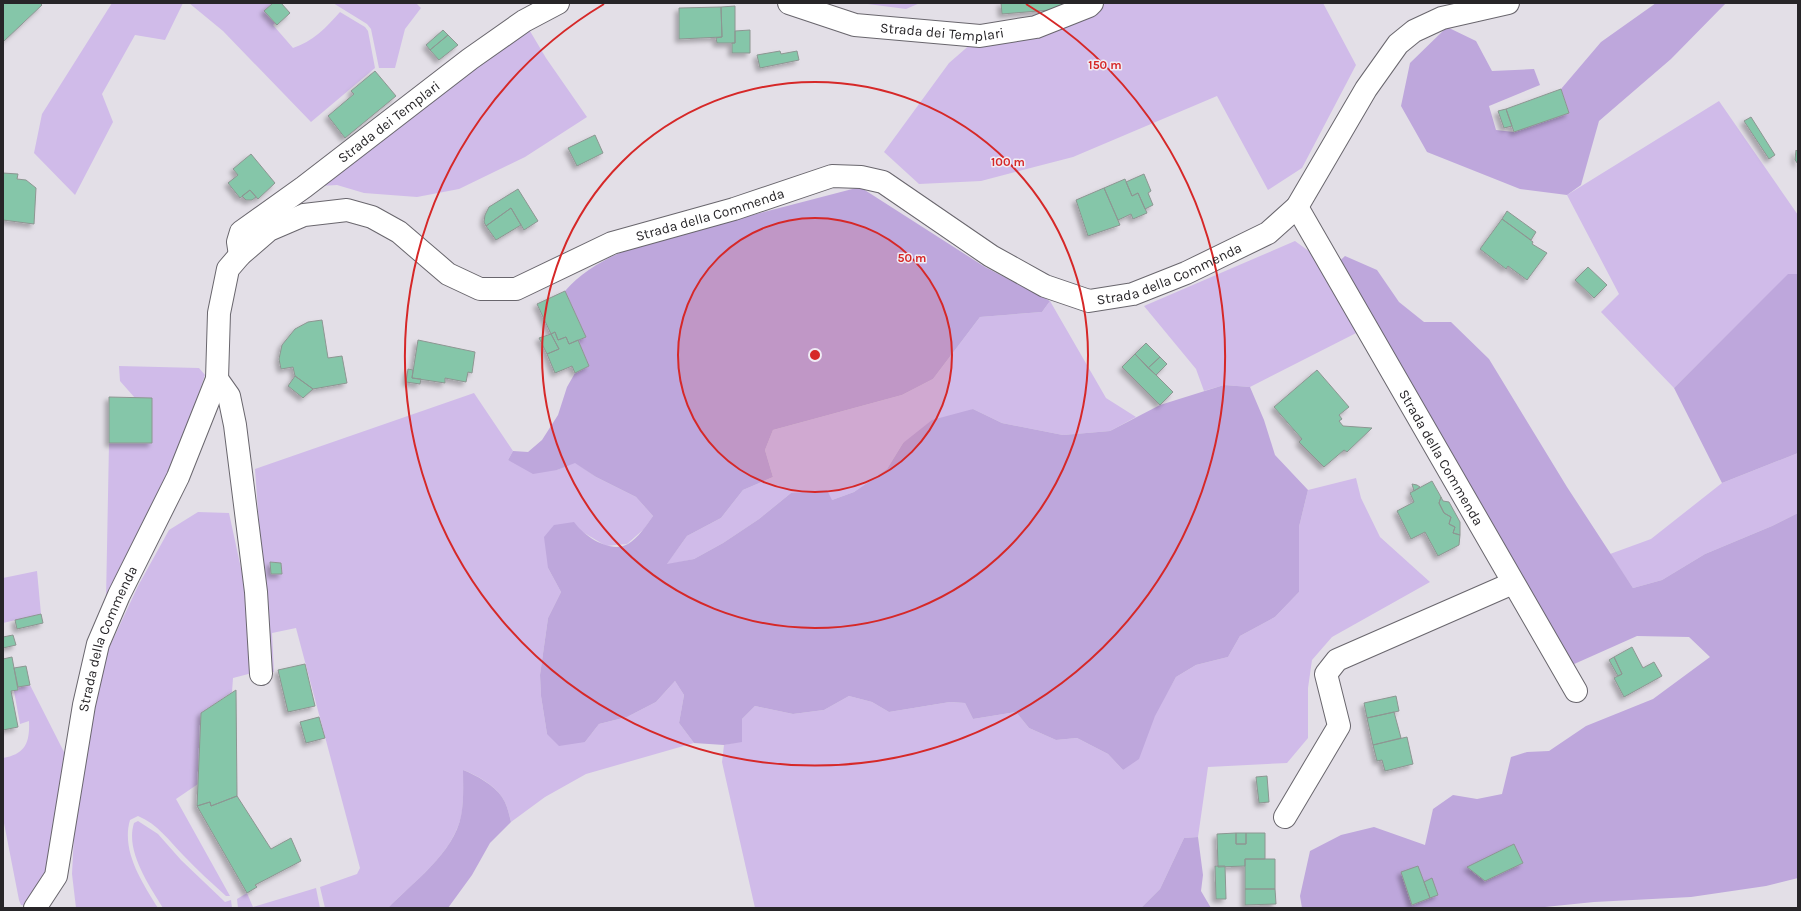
<svg xmlns="http://www.w3.org/2000/svg" width="1801" height="911" font-family="Karla,sans-serif">
<style>
.green{fill:#d0bbe9;fill-rule:evenodd}
.forest{fill:#bea7dc}
.building{fill:#85c6a9;stroke:#8d9692;filter:url(#shadow)}
.lines{fill:none;stroke-linecap:round;stroke-linejoin:round}
.minor-casing{stroke:#69666d;stroke-width:24}
.minor{stroke:#fff;stroke-width:22}
.ring{fill:none;stroke:#d62828;stroke-width:2}
.labels{text-anchor:middle;stroke-width:3;stroke-linejoin:round;paint-order:stroke}
.street-label{font-size:14px;fill:#272528;stroke:#f0ecf5}
.centre{fill:#d62828;stroke:#f0ecf5;stroke-width:2}
.ring-label{font-size:12px;text-anchor:middle;font-weight:bold;fill:#d62828;stroke:#f0ecf5;stroke-width:3;stroke-linejoin:round;paint-order:stroke}
</style>
<defs>
<filter id="shadow"><feDropShadow dx="-3.5" dy="3.5" stdDeviation="2" flood-color="#0004"/></filter>
</defs>
<rect width="100%" height="100%" fill="#e3dfe7"/>
<!-- green -->
<path class="green" d="M112,3h71l-18,37 -30,-5 -33,59 11,28 -38,73 -41,-42 8,-39z
M189,3h84l-9,8 11,12 -2,2 20,23c19,-6 34,-21 47,-36l25,15 3,4 7,37 -64,54 -88,-91z
M333,3h83l5,5 -16,21 -10,39h-16l-8,-39 -4,-5z
M860,3h60l-14,6z
M1092,3h231l33,62 -54,103 -34,22 -51,-94 -144,61 -92,24 -62,3 -35,-32 65,-89 31,-27z
M524,21l22,37 41,59 -62,40 -66,32 -42,8 -53,-4 -27,-8 -33,2z
M1719,101l79,114v59l-10,1 -114,113 -73,-76 18,-18 -52,-99z
M1295,241l37,27 34,60 -116,59 -26,-2 -20,6 -8,-22 -52,-63z
M1050,301l56,97 30,19 -26,14 -47,4 -61,-12 -29,-14 -70,34 -16,26 -33,23 -22,8 -41,-7 -32,26 -36,24 -29,16 -28,6 21,-29 34,-18 22,-28 30,-13 -8,-27 8,-20 129,-35 31,-16 47,-62 62,-5z
M119,366l80,2 6,7 -32,94 -67,131 3,-157h43v-45h-17l-15,-17z
M474,393l39,58 -5,9 49,10 18,-8 21,15 40,20 17,19 -9,13 -17,15 -21,2 -25,-15 -33,37 13,24 -13,26 -8,57 1,21 6,38 38,8 14,-18 28,-7 29,-15 19,-21 9,14 -5,28 15,20 -108,31 -41,23 -34,25c-2,-8 -4,-18 -9,-25 -8,-12 -25,-22 -39,-27 0,15 1,32 -2,47 -10,39 -47,64 -73,91h-63l-5,-21 37,-13 3,-6 -64,-240 -24,5 2,39 -9,1v-64l-10,-140zM270,562l11,1 1,11h-11z
M1798,453v60l-26,13 -67,28 -43,26 -29,8 -23,-34 41,-15 71,-56z
M1356,478l5,20 19,39 50,45 -98,55 -20,23 -4,28v50l-21,25 -79,4 -10,70 -14,1 -24,51 -19,19h-386l-33,-146 2,-17 17,-4 1,-22 13,-13 38,8 31,-4 25,-14 23,6 17,10 61,-10 15,1 8,16 43,-7 13,16 27,12 21,-2 31,16 15,16 53,-93 20,-12 32,-8 12,-21 35,-19 24,-25v-65l9,-37z
M198,512l31,1 13,60 14,99 -23,6 -1,14 -31,21 -3,71 -22,15 54,97h-4c-14,-13 -29,-26 -42,-40 -15,-15 -26,-32 -46,-40l-8,4c-9,31 12,62 28,88h-82l-4,-34 3,-59 20,-120 14,-47 29,-62 31,-56z
M37,571l4,43 -38,9v-45z
M30,685l35,69 -14,105 -23,47 -7,-1 -2,-5 -16,-82v-60c22,-4 27,-15 26,-37l-9,3 -6,-33 4,-1v-3z
M138,821l20,13 23,26 44,42 6,-2 1,8h-69c-14,-23 -38,-57 -29,-85z
M316,888l4,20h-82l-1,-9 10,-6 6,14z"/>
<!-- forest -->
<path class="forest" d="M1656,3h70l-55,56 -72,62 -18,64 -14,10 -47,-6 -93,-37 -26,-46 9,-43 37,-36 29,14 16,30 42,-2 6,16 -51,21 7,24 18,2 55,-19 -8,-24 40,-47z
M860,187l125,80 65,34 -8,11 -62,5 -47,62 -31,16 -129,35 -8,20 8,27 -30,13 -22,28 -34,18 -20,28 27,-5 29,-16 36,-24 32,-26 36,-3 5,10 22,-8 33,-23 16,-26 29,-23 41,-11 29,14 61,12 47,-4 50,-26 64,-20 26,2 14,33 11,35 33,35 -9,37v65l-24,25 -35,19 -12,21 -32,8 -20,12 -21,39 -16,43 -16,11 -15,-16 -31,-16 -21,2 -27,-12 -13,-16 -43,7 -8,-16 -15,-1 -61,10 -17,-10 -23,-6 -25,14 -31,4 -38,-8 -13,13v23l-18,3 -30,-2 -15,-20 5,-28 -9,-14 -19,21 -29,15 -28,7 -14,18 -26,4 -12,-12 -6,-38 -1,-21 8,-57 13,-26 -13,-24 -4,-31 10,-12 20,-3c10,14 36,32 54,22 10,-6 18,-18 25,-28l-17,-19 -40,-20 -21,-14 -18,7 -24,4 -25,-14 5,-9 15,1 14,-12 16,-25 9,-28 8,-14 14,-7 -11,-26 8,-3 -21,-46c39,-45 113,-57 168,-71 43,-11 85,-22 127,-33z
M1345,256l32,14 22,32 25,20h27l38,37 78,128 66,101 29,-8 43,-26 67,-28 26,-13v365l-32,8 -75,11 -97,5 -59,6h-233l-2,-12 10,-45 31,-16 33,-8 51,18 8,-36 20,-14 24,4 25,-5 9,-37 16,-5 22,-1 37,-25 67,-27 57,-42 -21,-20 -52,-1 -74,33 -231,-401z
M1788,274h10v179l-76,30 -48,-95z
M463,770c13,5 31,15 39,27 5,7 7,17 9,25l-21,21 -18,32 -24,33h-60c24,-25 66,-55 73,-92 3,-15 2,-31 2,-46z
M1198,837l5,38 -2,16 10,17h-70l19,-19 24,-51z"/>
<!-- building -->
<path class="building" d="M3,3h37l2,2 -39,37z
M273,3h8l9,10 -13,12 -13,-14z
M1001,3h61v6l-60,5z
M735,6v37h-18l-1,-5 6,-1 -1,-30z
M721,7l1,30 -43,2v-31z
M443,30l5,5 -18,15 -4,-5z
M750,30v23h-18v-10h3v-12z
M448,35l10,10 -19,15 -9,-10z
M780,51l1,3 16,-3 2,9 -39,8 -3,-13z
M375,71l21,25 -51,42 -17,-22 26,-22 -3,-3z
M1561,89l8,24 -55,19 -8,-23z
M1506,109l6,17 -8,2 -6,-17z
M1751,117l24,38 -6,4 -25,-38z
M595,135l8,18 -26,13 -9,-18z
M1796,150l2,2v12l-3,-4z
M251,154l24,29 -17,16 -8,-9 -10,8 -12,-15 10,-8 -5,-6z
M3,173l15,1 -1,5 9,1 10,8 -2,36 -31,-4z
M1144,174l7,17 -3,2 5,12 -8,4 -7,-16 -6,3 -6,-14z
M1125,179l7,17 6,-3 9,20 -14,6 -2,-5 -13,6 -14,-32z
M1104,188l16,37 -32,11 -12,-36z
M518,189l20,32 -14,9 -13,-22 -25,18 -2,-4 1,-7 4,-8z
M250,190l6,7 -4,3h-6l-4,-4z
M511,208l10,17 -25,15 -10,-14z
M1507,211l29,21 -5,8 -29,-21z
M1502,219l31,23 -1,2 15,9 -20,27 -19,-14 -2,3 -26,-20z
M1588,267l19,18 -13,13 -19,-18z
M565,291l21,46 -17,7 -3,-7 -8,3 -3,-8 -4,2 -14,-30z
M322,320l6,38 14,-2 5,27 -34,6 -18,-13 -2,-9 -12,2 -2,-10 3,-14 13,-16 13,-7z
M555,332l3,8 8,-3 3,7 9,-4 11,26 -14,7 -3,-7 -17,7 -8,-19 12,-5 -8,-15z
M551,334l8,15 -12,5 -8,-16z
M418,340l57,12 -3,21 -4,-1 -2,10 -21,-4v5l-33,-5z
M1146,343l14,14 -12,11 -13,-14z
M1135,354l38,38 -13,13 -38,-38z
M1160,357l7,7 -11,11 -8,-7z
M408,369l5,1 -1,8 9,1 -1,5 -14,-2z
M1317,370l32,37 -10,8 3,4 -3,2 4,5 29,2 -25,24 -3,-2 -20,17 -25,-25 3,-3 -28,-32z
M295,376l18,13 -10,9 -15,-12z
M109,397l43,1v45h-43z
M1432,481l9,16 -2,6 5,10 7,4 -2,7 6,3 -2,6 7,2 -1,10 -21,11 -13,-24 -14,7 -14,-28 17,-9 -4,-9z
M1412,484l5,1 3,2 -6,4z
M1441,497l2,4 6,1 11,20v13l-7,-2 2,-6 -6,-3 2,-7 -7,-4 -5,-10z
M270,562l11,1 1,11h-11z
M41,614l2,9 -26,6 -2,-9z
M13,635l3,10 -13,3v-11z
M1632,647l11,21 11,-6 8,14 -38,21 -10,-19 8,-4 -8,-17z
M12,657l6,33 -7,1 7,36 -15,3v-71z
M1614,657l8,17 -4,2 -9,-16z
M305,664l10,42 -27,6 -10,-42z
M26,666l4,19 -12,2 -4,-19z
M236,690l1,106 -26,10 -1,-4 -13,4 4,-93z
M1396,696l3,15 -32,7 -3,-15z
M1394,712l7,26 -28,7 -6,-27z
M319,717l6,21 -19,5 -6,-21z
M1407,737l6,27 -28,7 -3,-11 -5,1 -4,-16z
M1267,776l2,26 -10,1 -3,-26z
M237,796l34,53 20,-11 10,23 -46,24 2,2 -10,6 -50,-87 13,-4 1,4z
M1236,833v11h10v-11h19v26h-20v7l-27,1 -1,-33z
M1236,833h10v11h-10z
M1514,844l9,19 -38,18 -18,-14z
M1245,859h30v30h-30z
M1215,866h10l1,33h-10z
M1418,866l12,32 -18,7 -11,-33z
M1432,878l6,17 -8,3 -6,-16z
M1245,889h30l1,15 -31,1z"/>
<g class="lines">
<defs>
<g id="minor">
<path id="s1" d="M789,3l66,22 125,11 56,-9 53,-21 3,-3"/>
<path id="s2" d="M1297,207l279,484"/>
<path id="s3" d="M240,255l-2,-13 3,-10 63,-45 166,-128 54,-38 34,-18"/>
<path d="M217,379l12,17 6,29 21,167 5,82"/>
<path d="M1285,817l54,-91 -13,-52 11,-14 176,-77"/>
<path id="s4" d="M35,908l21,-32 28,-171 14,-61 21,-49 59,-118 39,-98 2,-66 9,-44 12,-14 29,-25 35,-15 43,-5 25,7 27,15 49,42 32,15h36l96,-46 122,-34 98,-33 29,1 22,5 108,74 54,30 44,15 44,-7 53,-21 82,-40 29,-26 69,-118 32,-45 16,-13 28,-13 66,-15"/>
</g>
</defs>
<!-- minor casing -->
<use href="#minor" class="minor-casing"/>
<!-- minor -->
<use href="#minor" class="minor"/>
</g>
<!-- distance rings -->
<circle cx="815" cy="355" r="137" fill="#d62828" fill-opacity=".12"/>
<g class="ring">
<circle cx="815" cy="355" r="137"/>
<circle cx="815" cy="355" r="273"/>
<path d="M1026 4A410 410 0 1 1 604 4"/>
</g>
<g class="labels">
<!-- street labels -->
<g class="street-label">
<text dy="5" stroke="none"><textPath href="#s1" startOffset="157">Strada dei Templari</textPath></text>
<text dy="5" stroke="none"><textPath href="#s3" startOffset="208">Strada dei Templari</textPath></text>
<text dy="5" stroke="none"><textPath href="#s4" startOffset="1215">Strada della Commenda</textPath></text>
<text dy="5" stroke="none"><textPath href="#s4" startOffset="1719">Strada della Commenda</textPath></text>
<text dy="5" stroke="none"><textPath href="#s2" startOffset="289">Strada della Commenda</textPath></text>
<text dy="5" stroke="none"><textPath href="#s4" startOffset="282">Strada della Commenda</textPath></text>
</g>
</g>
<circle cx="815" cy="355" r="6" class="centre"/>
<g class="ring-label">
<text x="1105" y="69">150 m</text>
<text x="1008" y="166">100 m</text>
<text x="912" y="262">50 m</text>
</g>
<!-- border -->
<rect width="1801" height="911" fill="none" stroke="#272528" stroke-width="8"/>
</svg>
